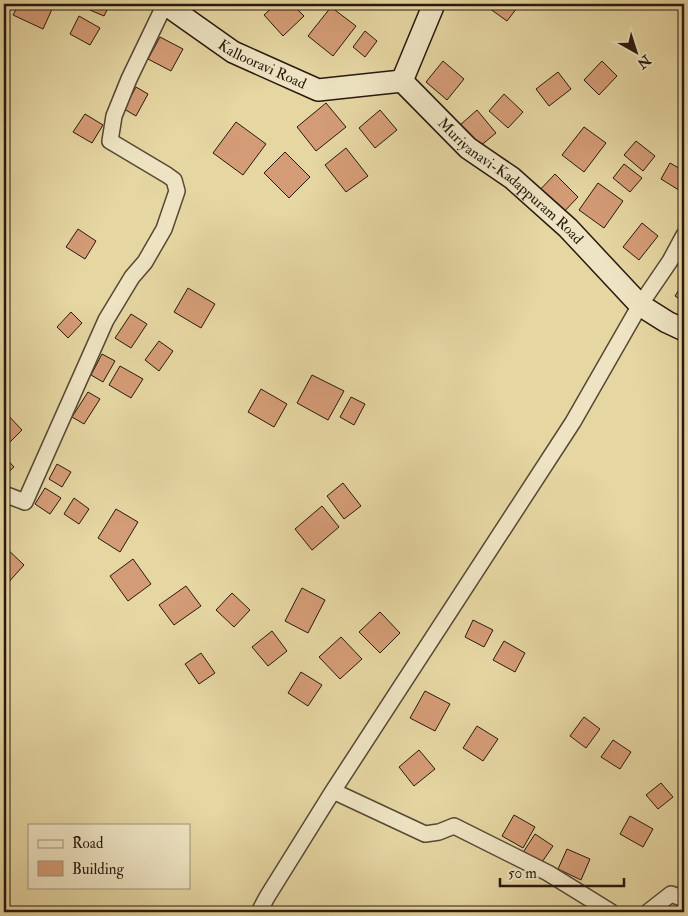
<svg xmlns="http://www.w3.org/2000/svg" width="688" height="916" font-family="'IM FELL Double Pica',serif">
<style>
.building{fill:#d49c76;stroke:#28190f}
.lines{fill:none;stroke-linecap:round;stroke-linejoin:round}
.street-casing{stroke:#574834;stroke-width:18}
.secondary-casing{stroke:#28190f;stroke-width:24}
.street{stroke:#eee4c3;stroke-width:15}
.secondary{stroke:#eee4c3;stroke-width:21}
.labels{text-anchor:middle;stroke-width:4;stroke-linejoin:round;paint-order:stroke}
.street-label{font-size:15px;fill:#28190f;stroke:#eee4c3}
</style>
<rect width="100%" height="100%" fill="#e5d6a2"/>
<filter id="stains"><feTurbulence type="fractalNoise" baseFrequency=".004" numOctaves="4"/><feColorMatrix values="0 0 0 0 .2 0 0 0 0 .09 0 0 0 0 .02 0 0 0 .5 -.17"/></filter>
<radialGradient id="worn" r=".72"><stop offset=".6" stop-color="#630" stop-opacity="0"/><stop offset="1" stop-color="#630" stop-opacity=".3"/></radialGradient>
<!-- building -->
<path class="building" d="M19,4h28l6,3 -10,22 -30,-14z
M76,4h34l-6,12z
M276,4h16l12,12 -21,20 -19,-21z
M488,4h32l-13,17 -21,-15z
M331,7l25,19 -23,30 -25,-20z
M79,16l21,12 -10,17 -20,-11z
M365,31l12,10 -12,16 -12,-10z
M160,37l23,12 -12,22 -23,-12z
M443,61l21,18 -17,21 -21,-18z
M602,61l15,15 -18,19 -15,-15z
M558,72l13,17 -22,17 -13,-17z
M136,87l12,7 -12,22 -12,-7z
M504,94l19,18 -15,16 -19,-17z
M326,103l20,24 -30,24 -19,-24z
M380,110l17,20 -22,18 -16,-20z
M477,110l19,23 -17,14 -19,-22z
M85,114l18,11 -11,18 -19,-11z
M236,122l30,22 -23,31 -30,-22z
M584,127l22,16 -22,29 -22,-17z
M636,141l19,15 -12,15 -19,-16z
M346,148l22,28 -22,16 -21,-27z
M285,152l25,25 -21,21 -25,-25z
M670,163l14,8v17l-2,4 -21,-13z
M624,164l18,14 -12,14 -17,-14z
M555,174l23,23 -18,19 -24,-22z
M598,183l25,18 -19,27 -25,-18z
M642,223l16,13 -19,24 -16,-13z
M78,229l18,12 -11,18 -19,-12z
M684,282v20l-9,-6z
M188,288l27,16 -14,24 -27,-16z
M71,312l11,11 -14,15 -11,-11z
M131,314l16,10 -16,24 -16,-10z
M159,341l14,10 -14,20 -14,-11z
M102,354l13,7 -12,21 -12,-7z
M120,366l23,13 -12,19 -22,-13z
M312,375l32,16 -16,29 -31,-17z
M261,389l26,15 -13,23 -26,-15z
M88,392l12,7 -16,25 -12,-7z
M351,397l14,7 -11,21 -14,-8z
M684,401v15l-6,-3z
M4,411l18,19 -13,13 -5,-6z
M4,456l10,11 -10,9z
M57,464l14,8 -9,15 -13,-8z
M343,483l18,23 -17,13 -17,-23z
M45,488l16,10 -11,16 -15,-10z
M74,498l15,11 -10,15 -15,-10z
M322,506l17,21 -27,23 -17,-21z
M116,509l22,13 -18,30 -22,-14z
M4,546l20,19 -18,20 -2,-2z
M133,559l18,25 -23,17 -18,-25z
M186,586l15,20 -27,19 -15,-20z
M302,588l23,12 -17,33 -23,-12z
M232,593l18,17 -16,17 -18,-17z
M380,612l20,21 -20,20 -21,-21z
M473,620l20,10 -9,17 -19,-10z
M272,631l15,20 -19,15 -16,-19z
M341,637l21,22 -22,20 -21,-22z
M504,641l21,12 -10,19 -22,-12z
M201,653l14,20 -16,11 -14,-20z
M301,672l21,13 -14,21 -20,-13z
M425,691l25,13 -15,27 -25,-13z
M584,717l16,12 -14,19 -16,-12z
M477,726l21,13 -15,22 -20,-13z
M613,740l18,12 -11,17 -19,-12z
M419,750l16,19 -21,17 -15,-19z
M661,783l12,14 -15,12 -12,-14z
M514,815l21,12 -12,21 -21,-12z
M630,816l23,13 -10,18 -23,-13z
M535,834l18,12 -13,19 -18,-11z
M567,849l23,10 -9,21 -23,-11z"/>
<g class="lines">
<defs>
<path id="street" d="M4,494l21,8 81,-182 26,-43 13,-15 19,-33 13,-38 -3,-11 -7,-5 -57,-34 4,-25 15,-37 36,-75
M333,791l92,43 14,-2 15,-6 94,47 63,39
M259,912l8,-15 66,-106 240,-369 67,-117 30,-44 14,-26
M648,912l23,-18 13,5"/>
<g id="secondary">
<path id="s1" d="M165,4l68,48 85,38 84,-9"/>
<path id="s2" d="M402,81l66,67 44,30 56,50 72,77 27,17 17,8"/>
<path d="M402,81l32,-77"/>
</g>
</defs>
<!-- street casing -->
<use href="#street" class="street-casing"/>
<!-- secondary casing -->
<use href="#secondary" class="secondary-casing"/>
<!-- street -->
<use href="#street" class="street"/>
<!-- secondary -->
<use href="#secondary" class="secondary"/>
</g>
<g class="labels">
<!-- street labels -->
<g class="street-label">
<text dy="5" stroke="none"><textPath href="#s1" startOffset="115">Kallooravi Road</textPath></text>
<text dy="5" stroke="none"><textPath href="#s2" startOffset="148">Muriyanavi-Kadappuram Road</textPath></text>
</g>
</g>
<!-- margin -->
<rect width="688" height="916" fill="none" stroke="#e5d6a2" stroke-width="20"/>
<rect x="5" y="5" width="678" height="906" fill="none" stroke="#28190f" stroke-width="2.5"/>
<rect x="10" y="10" width="668" height="896" fill="none" stroke="#28190f"/>
<!-- legend -->
<rect x="28" y="824" width="162" height="65" fill="#eee4c3" stroke="#9f937b"/>
<rect x="38" y="840" width="25" height="8" fill="#eee4c3" stroke="#9f937b"/>
<text x="72" y="848" font-size="15" fill="#28190f">Road</text>
<rect x="38" y="861" width="25" height="15" fill="#d49c76" stroke="#9f937b"/>
<text x="72" y="874" font-size="15" fill="#28190f">Building</text>
<!-- north arrow -->
<g transform="translate(636 52) rotate(141)" stroke="#eee4c3" stroke-width="4" paint-order="stroke">
<path d="M0-4L9 19L0 12L-9 19Z" fill="#28190f"/>
<text y="-8" font-size="14" font-weight="bold" text-anchor="middle" fill="#28190f">N</text>
</g>
<!-- scale -->
<path d="M500 878v8h124v-8" fill="none" stroke="#28190f" stroke-width="2.5"/>
<text x="508" y="878" font-size="15" fill="#28190f" stroke="#eee4c3" stroke-width="4" paint-order="stroke">50 m</text>
<rect width="100%" height="100%" filter="url(#stains)"/>
<rect width="100%" height="100%" fill="url(#worn)"/>
</svg>
